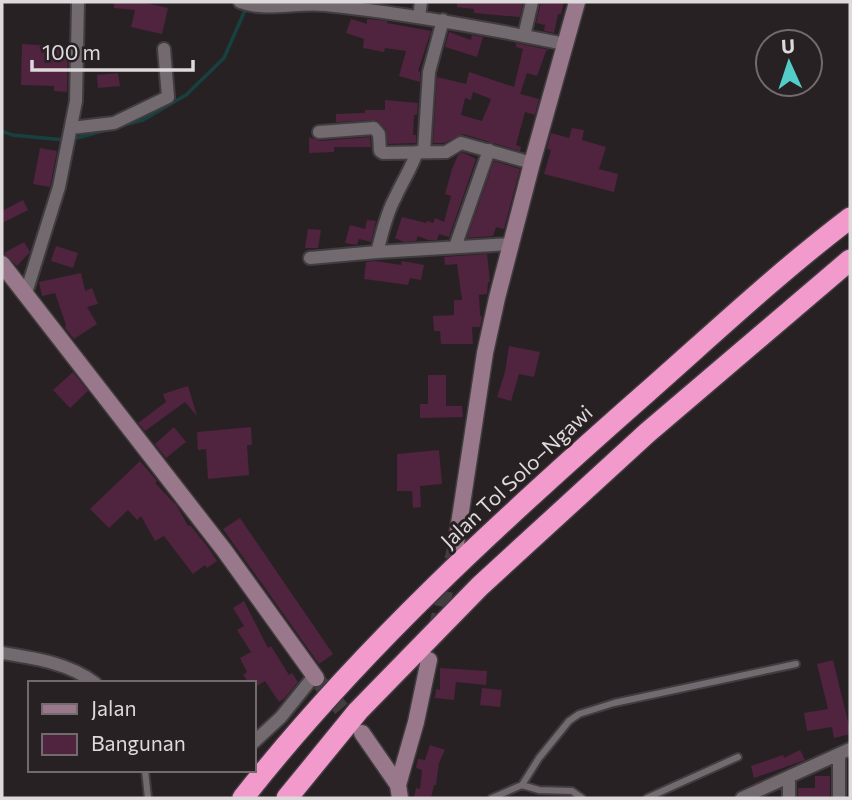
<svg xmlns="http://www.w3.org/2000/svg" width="852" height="800" font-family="Commissioner,sans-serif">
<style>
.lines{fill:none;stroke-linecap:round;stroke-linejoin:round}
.stream{stroke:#17413f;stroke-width:3.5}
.building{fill:#50233e;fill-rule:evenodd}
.secondary-tunnel{stroke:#433d3f;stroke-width:16;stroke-dasharray:16 8;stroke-linecap:butt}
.lane-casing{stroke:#413c3f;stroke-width:10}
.street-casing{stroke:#413c3f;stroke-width:16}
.secondary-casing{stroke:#413c3f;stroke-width:19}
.highway-casing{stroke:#413c3f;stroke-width:24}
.lane{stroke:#726a6e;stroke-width:6}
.street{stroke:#726a6e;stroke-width:12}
.secondary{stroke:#98788a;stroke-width:16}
.highway{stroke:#f29acb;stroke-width:21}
.labels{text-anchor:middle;stroke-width:6;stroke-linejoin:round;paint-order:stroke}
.street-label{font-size:21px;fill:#ded9db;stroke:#282124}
</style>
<rect width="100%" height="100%" fill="#282124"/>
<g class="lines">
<!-- stream -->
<path class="stream" d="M120,126l23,-6 43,-25 38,-37 22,-50
M2,131l10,4 53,5
M73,139l33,-9"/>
</g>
<!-- building -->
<path class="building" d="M114,2h28l26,6 -6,26 -31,-7 4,-17 -21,-2z
M457,2h59l7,1 -3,14 -46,-4v-4l-17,-2z
M541,2h23l-3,12h-3l-4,19 -10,-2 1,-6 -9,-2z
M351,19l16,5v-5l20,2v2l44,8 -13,40 2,1v10l-21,-6 7,-25 -21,-3 -1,4 -21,-4 1,-9 -18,-6z
M449,32l22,8 1,-5 11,2 -6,20 -32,-10z
M516,43l33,7 -3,1 -9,25 -10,-3 -7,21 19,5 -4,16 -10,-3 -9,33 5,2 -1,4 -57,-17 -19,9h-11l4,-66 29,7 3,-12 45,15 9,-38 -7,-2zM473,92l18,7 -9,22 -21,-6 4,-17 6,2z
M22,44l46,3 -1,45 -13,-1v-5l-33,-1z
M118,73l2,13 -22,2 -1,-13z
M385,100l33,3 -1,12h-3l-1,20h3v8l-28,1 -2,-15 -9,-9 -41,2v-8l29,-1v-3h20z
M572,128l12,2 -2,10 24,7 -7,22 19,5 -4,18 -70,-18 7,-24 -4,-1 4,-16 18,5z
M309,137l11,4 50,-4 1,10h-37v5l-25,1z
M40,148l17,3 -7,36 -17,-3z
M462,152l14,7 -27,78 -10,-3 -2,6h-9l-10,-4 -2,5 -12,1 -9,-4 7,-21 24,6 1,-2 6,2 2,-5 9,4 7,-26 -6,-2 7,-25 6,-14z
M494,161l26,8 -16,60 -8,-2 -3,9 -26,2z
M23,200l5,10 -26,13v-12z
M367,220l9,1 -5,21 -12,-3 -2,6 -12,-2 5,-18 15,4z
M308,229l13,1 -3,18h-13z
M24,242l6,10 -13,14 -13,-13z
M56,246l22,7 -5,15 -22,-7z
M487,254l3,28h-2l-1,12 -8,1 1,20 2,2 -2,10h-8l1,17h-32l-1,-13h-6l-1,-15 21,-1v-15h8l-5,-36 -12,1 -1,-8z
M375,261l26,4 1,-4 22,4 -3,15 -11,-2 -2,7 -44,-6 2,-17z
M81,273l4,18 7,-3 6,16 -11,3 10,17 -23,15 -9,-11 1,-3 -11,-32 -13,3 -3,-14z
M509,346l31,6 -6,25 -15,-3 -8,27 -14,-4 8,-25z
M73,372l15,19 -18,17 -17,-18z
M428,375h18v31h16l1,11 -43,1v-14h8z
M188,386l9,30 -12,-14 -40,29 -7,-8 28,-21 -3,-8z
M174,427l12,15 -20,16 -11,-14z
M251,427l1,18h-5l2,30 -41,4 -2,-30 -8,1 -1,-18z
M439,450l3,34 -22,2 1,21 -8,1 -1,-17h-15v-37z
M140,461l17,20 -2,2 22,23 11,20 2,-1 17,21 10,15 -10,7 -2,-3 -12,9 -29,-38 -9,5 -14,-25 -4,4 -9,-10 -19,18 -19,-19z
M240,518l93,136 -14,10 -96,-135z
M244,601l24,47 3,-2 18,29 3,-2 6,9 -13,16 -6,4 -14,-21 -11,7v-5h-5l-6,-8 4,-3 -7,-14 11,-6 -14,-22 7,-4 -11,-18z
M833,660l17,70v4l-16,4 -2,-11 -25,4 -3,-18 24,-4 -11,-45z
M440,668l47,3 -1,14 -30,-3 -2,18 -19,-2 1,-9 4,1z
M482,688l20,2 -2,17 -20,-2z
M430,745l15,5 -6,13 -3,22h-2l-3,13h-17l2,-10 4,1 2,-19 -6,-2 2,-9 7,1z
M800,750l5,10 -51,18 -3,-12 32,-11 1,3z
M815,776h15v22h-32v-10h17z"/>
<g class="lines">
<!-- secondary-tunnel -->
<path class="secondary-tunnel" d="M436,630l20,-86
M316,678l42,51"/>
<defs>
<path id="lane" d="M145,770l3,28
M522,785l17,-27 30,-37 10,-7 35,-11 182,-39
M492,798l30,-13 17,5 33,1 10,7
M647,798l91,-41"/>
<path id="street" d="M240,2c26,10 57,0 85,3 81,8 161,23 240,39
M419,17l2,-15
M524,36l8,-34
M71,128l43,-5 54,-26 -4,-48
M319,132l55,-4 5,6 1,17 3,2 63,-1 15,-9 71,20
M424,151l5,-79 14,-52
M455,247l34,-97
M377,252c5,-18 9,-38 18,-54 7,-16 16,-29 22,-46
M310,258l67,-6 134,-8
M26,293l33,-106 17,-86 2,-99
M2,653c31,5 67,10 93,30
M254,742l27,-25 33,-41
M789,778v20
M742,798l108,-49
M839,798v-43"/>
<path id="secondary" d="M2,264l222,286 92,128
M456,544l29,-191 12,-55 35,-135 45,-161
M362,733l36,52
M400,798l-2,-13 18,-63 13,-62"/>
<path id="highway" d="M243,798c117,-149 260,-279 402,-404 68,-60 134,-122 205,-176
M287,798l71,-87 122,-125 167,-153 203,-173"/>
</defs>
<!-- lane casing -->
<use href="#lane" class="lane-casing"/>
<!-- street casing -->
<use href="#street" class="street-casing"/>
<!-- secondary casing -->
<use href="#secondary" class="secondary-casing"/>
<!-- highway casing -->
<use href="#highway" class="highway-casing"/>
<!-- lane -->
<use href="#lane" class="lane"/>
<!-- street -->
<use href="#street" class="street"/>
<!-- secondary -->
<use href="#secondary" class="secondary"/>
<!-- highway -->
<use href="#highway" class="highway"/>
</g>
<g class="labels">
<!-- street labels -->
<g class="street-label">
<text transform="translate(517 477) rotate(-43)" y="7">Jalan Tol Solo–Ngawi</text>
</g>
</g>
<!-- border -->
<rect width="852" height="800" fill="none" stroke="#ded9db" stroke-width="7"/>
<!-- legend -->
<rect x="28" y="681" width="228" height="91" fill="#282124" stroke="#716b6d" stroke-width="2"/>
<rect x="42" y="704" width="35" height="10" fill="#98788a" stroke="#716b6d" stroke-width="2"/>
<text x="91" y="716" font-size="21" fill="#ded9db">Jalan</text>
<rect x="42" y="734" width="35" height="21" fill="#50233e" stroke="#716b6d" stroke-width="2"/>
<text x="91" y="751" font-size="21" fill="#ded9db">Bangunan</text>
<!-- north arrow -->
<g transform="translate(789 63) rotate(357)"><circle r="33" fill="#282124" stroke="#716b6d" stroke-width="2"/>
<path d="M0-5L12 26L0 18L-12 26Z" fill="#53cdc9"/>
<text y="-10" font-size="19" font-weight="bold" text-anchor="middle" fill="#ded9db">U</text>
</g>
<!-- scale -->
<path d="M32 60v10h161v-10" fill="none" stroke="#ded9db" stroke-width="3.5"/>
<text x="42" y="60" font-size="21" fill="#ded9db" stroke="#282124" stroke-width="5" paint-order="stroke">100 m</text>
</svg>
